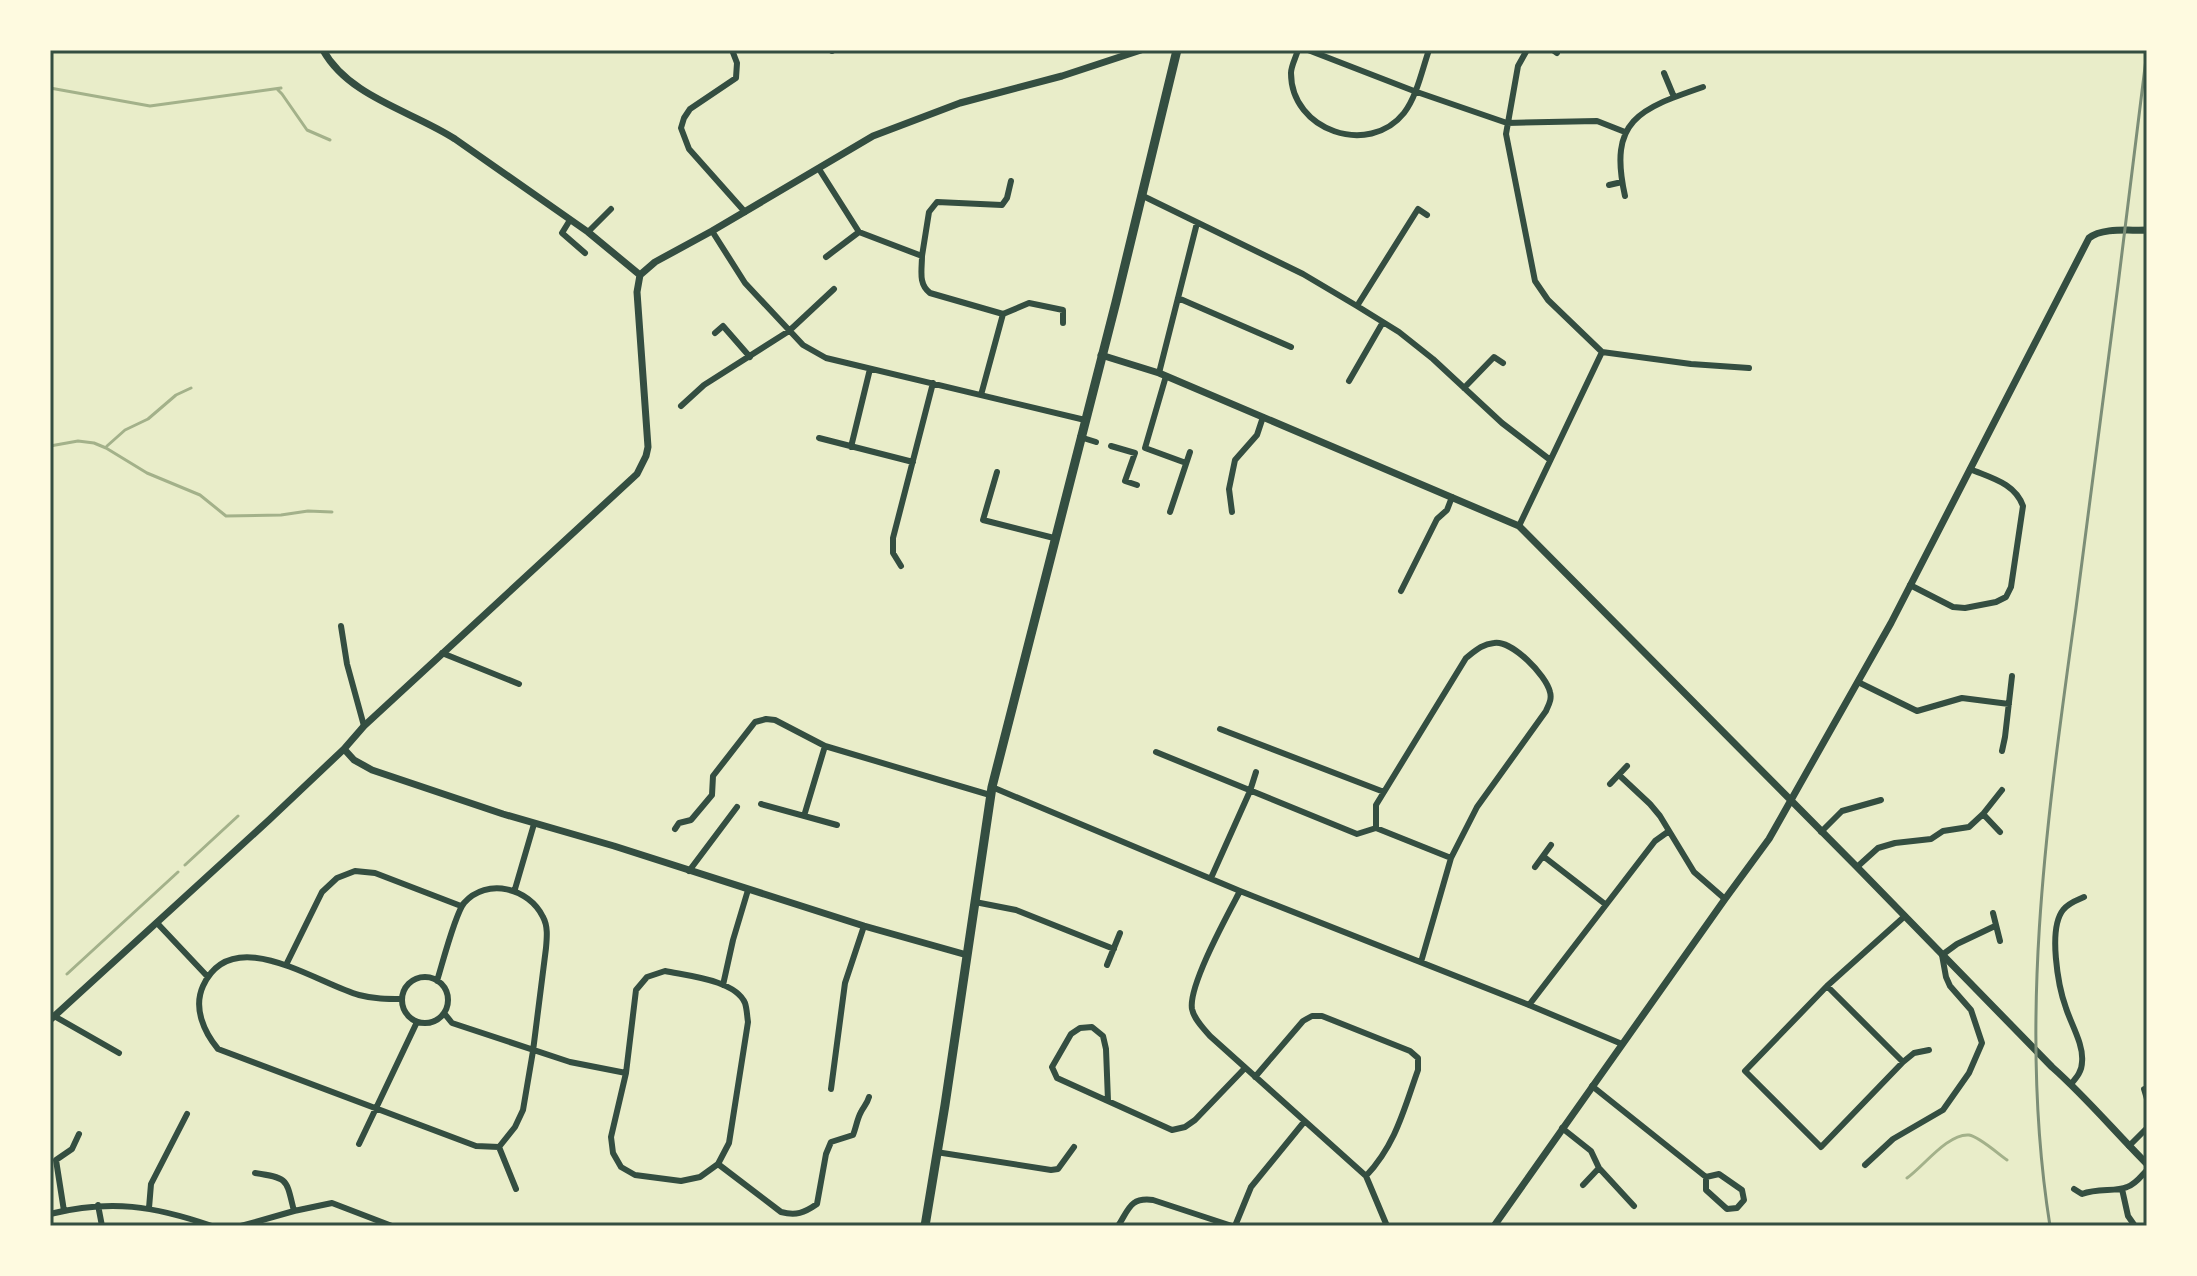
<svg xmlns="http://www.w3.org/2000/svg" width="2197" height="1276" font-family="'Source Sans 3',sans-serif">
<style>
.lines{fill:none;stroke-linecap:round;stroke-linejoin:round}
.stream{stroke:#a3b18a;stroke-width:3}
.minor{stroke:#344e41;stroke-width:6}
.tertiary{stroke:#344e41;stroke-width:7}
.primary{stroke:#344e41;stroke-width:9}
.rail{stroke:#7c8e77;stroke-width:3}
.neatline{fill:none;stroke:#344e41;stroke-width:3}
</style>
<rect width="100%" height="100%" fill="#e9edc9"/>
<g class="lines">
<!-- stream -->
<path class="stream" d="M50,88l100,18 131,-18
M278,90l4,4 25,36 23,10
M50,446l28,-5 16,2 12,5 41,25 53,22 26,21 55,-1 27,-4 24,1
M107,446l18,-16 23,-11 28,-24 15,-7
M185,865l53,-49
M67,974l111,-102
M1907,1178c16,-11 41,-45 62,-43 11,2 29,19 38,25"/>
<!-- minor -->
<path class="minor" d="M732,50l5,13 -1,15 -46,31 -6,9 -3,10 8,21 56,63
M832,50v1
M1298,50c-2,7 -7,16 -7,23 0,58 78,84 113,40 13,-17 18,-43 25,-63
M1308,50l106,41 93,32 90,-2 28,11
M1527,50l-9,16 -12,68 29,147 13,19 54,52 89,12 58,4
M1553,50l4,3
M1664,73l10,24
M819,169l40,63
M1609,185l13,-3
M1141,195l162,79 54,32 61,-97 9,6
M1625,196c-17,-76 14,-87 78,-109
M570,220l-8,13 23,20
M712,231l33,52 58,62 23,13 259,62
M588,232l23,-23
M922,256l7,-44 8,-10 65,3 5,-7 4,-17
M826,257l33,-25 63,24c0,14 -4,28 8,37l73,21 26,-11 34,7v13
M1178,298l113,49
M1357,306l42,26 34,27 69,64 47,36
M715,333l8,-7 27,31
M1159,373l38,-150
M1166,376l-21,72 41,15
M1349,381l34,-59
M1464,388l30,-31 9,6
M981,395l22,-81
M681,406l23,-21 85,-54 45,-42
M1080,437l16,5
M819,438l94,24
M1111,446l24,7 -10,28 12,4
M851,447l19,-78
M997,472l-14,48 71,18
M1170,512l20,-60
M1232,512l-3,-23 6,-29 22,-25 6,-18
M1519,526l83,-174
M901,566l-8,-13v-15l40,-155
M1910,585l43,22 12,1 31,-6 10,-5 5,-10 12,-81c-8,-23 -32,-28 -53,-37
M1401,591l36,-72 10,-9 5,-13
M341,626l6,38 17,62
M442,653l77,31
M1858,682l59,29 45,-13 47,6
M1220,729l164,63
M2002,751l3,-14 7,-61
M1156,752l201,82 19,-6
M1619,775l31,29 10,12 34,56 31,27
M1610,784l17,-18
M992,787l248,104 289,114 93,39
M761,804l76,21
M1983,814l17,18
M804,816l21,-70
M1376,828v-23l90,-147c9,-7 16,-14 28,-15 18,-3 52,32 56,49 2,7 -1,12 -4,19l-69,96 -26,51 -30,104
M1376,828l75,30
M675,829l4,-6 12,-3 21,-25 1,-19 42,-54 11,-3 9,1 50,26 165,49
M1821,832l21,-21 39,-11
M1543,856l62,48
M1535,867l16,-22
M1857,867l21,-19 17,-5 36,-4 12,-8 26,-4 14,-13 19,-24
M689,871l48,-64
M1211,878l39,-87 6,-19
M515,889l19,-65
M1240,891c-12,23 -52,95 -48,118 2,10 11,19 18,27l156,140 21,50
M975,902l41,8 98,39
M1993,913l7,28
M157,923l50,53
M286,965l36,-73 15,-14 18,-7 20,2 86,33
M1107,965l13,-32
M665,971c23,5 70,9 80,32 2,6 2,13 3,19l-19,121 -11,21 -18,13 -19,4 -46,-6 -14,-8 -8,-14 -2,-16 15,-64 10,-83 11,-13z
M402 1000a23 23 0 1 1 46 0a23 23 0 1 1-46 0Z
M723,985l10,-45 15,-50
M1827,986l76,76 -82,85 -76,-76 82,-85 78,-70
M402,999c-15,0 -28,0 -43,-4 -43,-12 -127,-73 -156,-9 -10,22 1,46 15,63l258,97 23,1 16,-20 8,-17 10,-59 13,-103c1,-11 2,-22 -3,-31 -14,-29 -56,-40 -79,-14 -9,11 -22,62 -27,78
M1529,1005l126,-164 14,-10
M444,1013l8,10 118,39 56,11
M54,1016l65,37
M1903,1062l11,-9 15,-3
M1255,1077l48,-56 9,-5h10l88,35 8,7v12c-14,39 -22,74 -52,106
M2071,1084c6,-7 11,-13 11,-22 2,-17 -11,-38 -16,-54 -8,-22 -18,-79 -3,-98 5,-7 14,-10 21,-13
M1592,1086l114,91 13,-3 23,16 2,10 -7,8 -10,1 -21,-19v-13
M831,1089l14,-106 19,-57
M2144,1089l3,10
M1108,1101l-2,-52 -3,-13 -11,-9 -12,1 -9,6 -19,33 5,11 115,52 13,-3 10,-7 50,-52
M1562,1128l29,23 8,17
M359,1144l58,-122
M2129,1146l18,-18
M499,1147l17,42
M936,1152l115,18 7,-1 16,-22
M718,1164l63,48c15,4 23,1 36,-8l9,-50 5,-12 22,-7c3,-7 4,-16 8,-23 3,-6 6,-8 8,-15
M1865,1165l28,-26 50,-29 26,-37 13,-30 -11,-33 -21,-24 -4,-9 -4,-22 15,-11 38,-18
M255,1173c34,5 31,6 39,38
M1583,1185l16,-17 35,38
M2074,1189l8,5c16,-6 34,-2 45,-7 9,-3 14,-11 20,-17
M2122,1189l6,27 7,10
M98,1205l4,21
M149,1208l2,-24 36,-70
M64,1211l-8,-51 16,-11 7,-15
M50,1214c61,-15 104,-8 162,12
M241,1226l53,-15 38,-8 60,23
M1118,1226c11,-17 12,-29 35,-26l79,26
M1235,1226l16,-39 53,-65"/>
<!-- tertiary -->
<path class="tertiary" d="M323,50c26,47 89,61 132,89l133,93 52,43
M640,275l15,-13 57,-31 161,-95 87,-33 102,-27 79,-26
M1101,355l58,18 360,153 338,341 195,200c34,30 63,65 95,97
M344,749l10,11 18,10 131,44 111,32 250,80 103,29
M50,1020l219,-200 75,-71 20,-23 273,-252 9,-18 2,-9 -11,-155 3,-17
M1494,1226l231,-327 44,-60 122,-216 198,-385c14,-11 41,-7 58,-8"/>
<!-- primary -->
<path class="primary" d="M925,1226l20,-121 47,-318 124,-485 61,-252"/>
<!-- rail -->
<path class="rail" d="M2050,1226c-33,-206 -2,-414 26,-618 24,-186 49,-371 71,-557"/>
</g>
<!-- border -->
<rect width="2197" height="1276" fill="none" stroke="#fefae0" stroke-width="104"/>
<rect x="52" y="52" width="2093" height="1172" class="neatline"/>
</svg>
